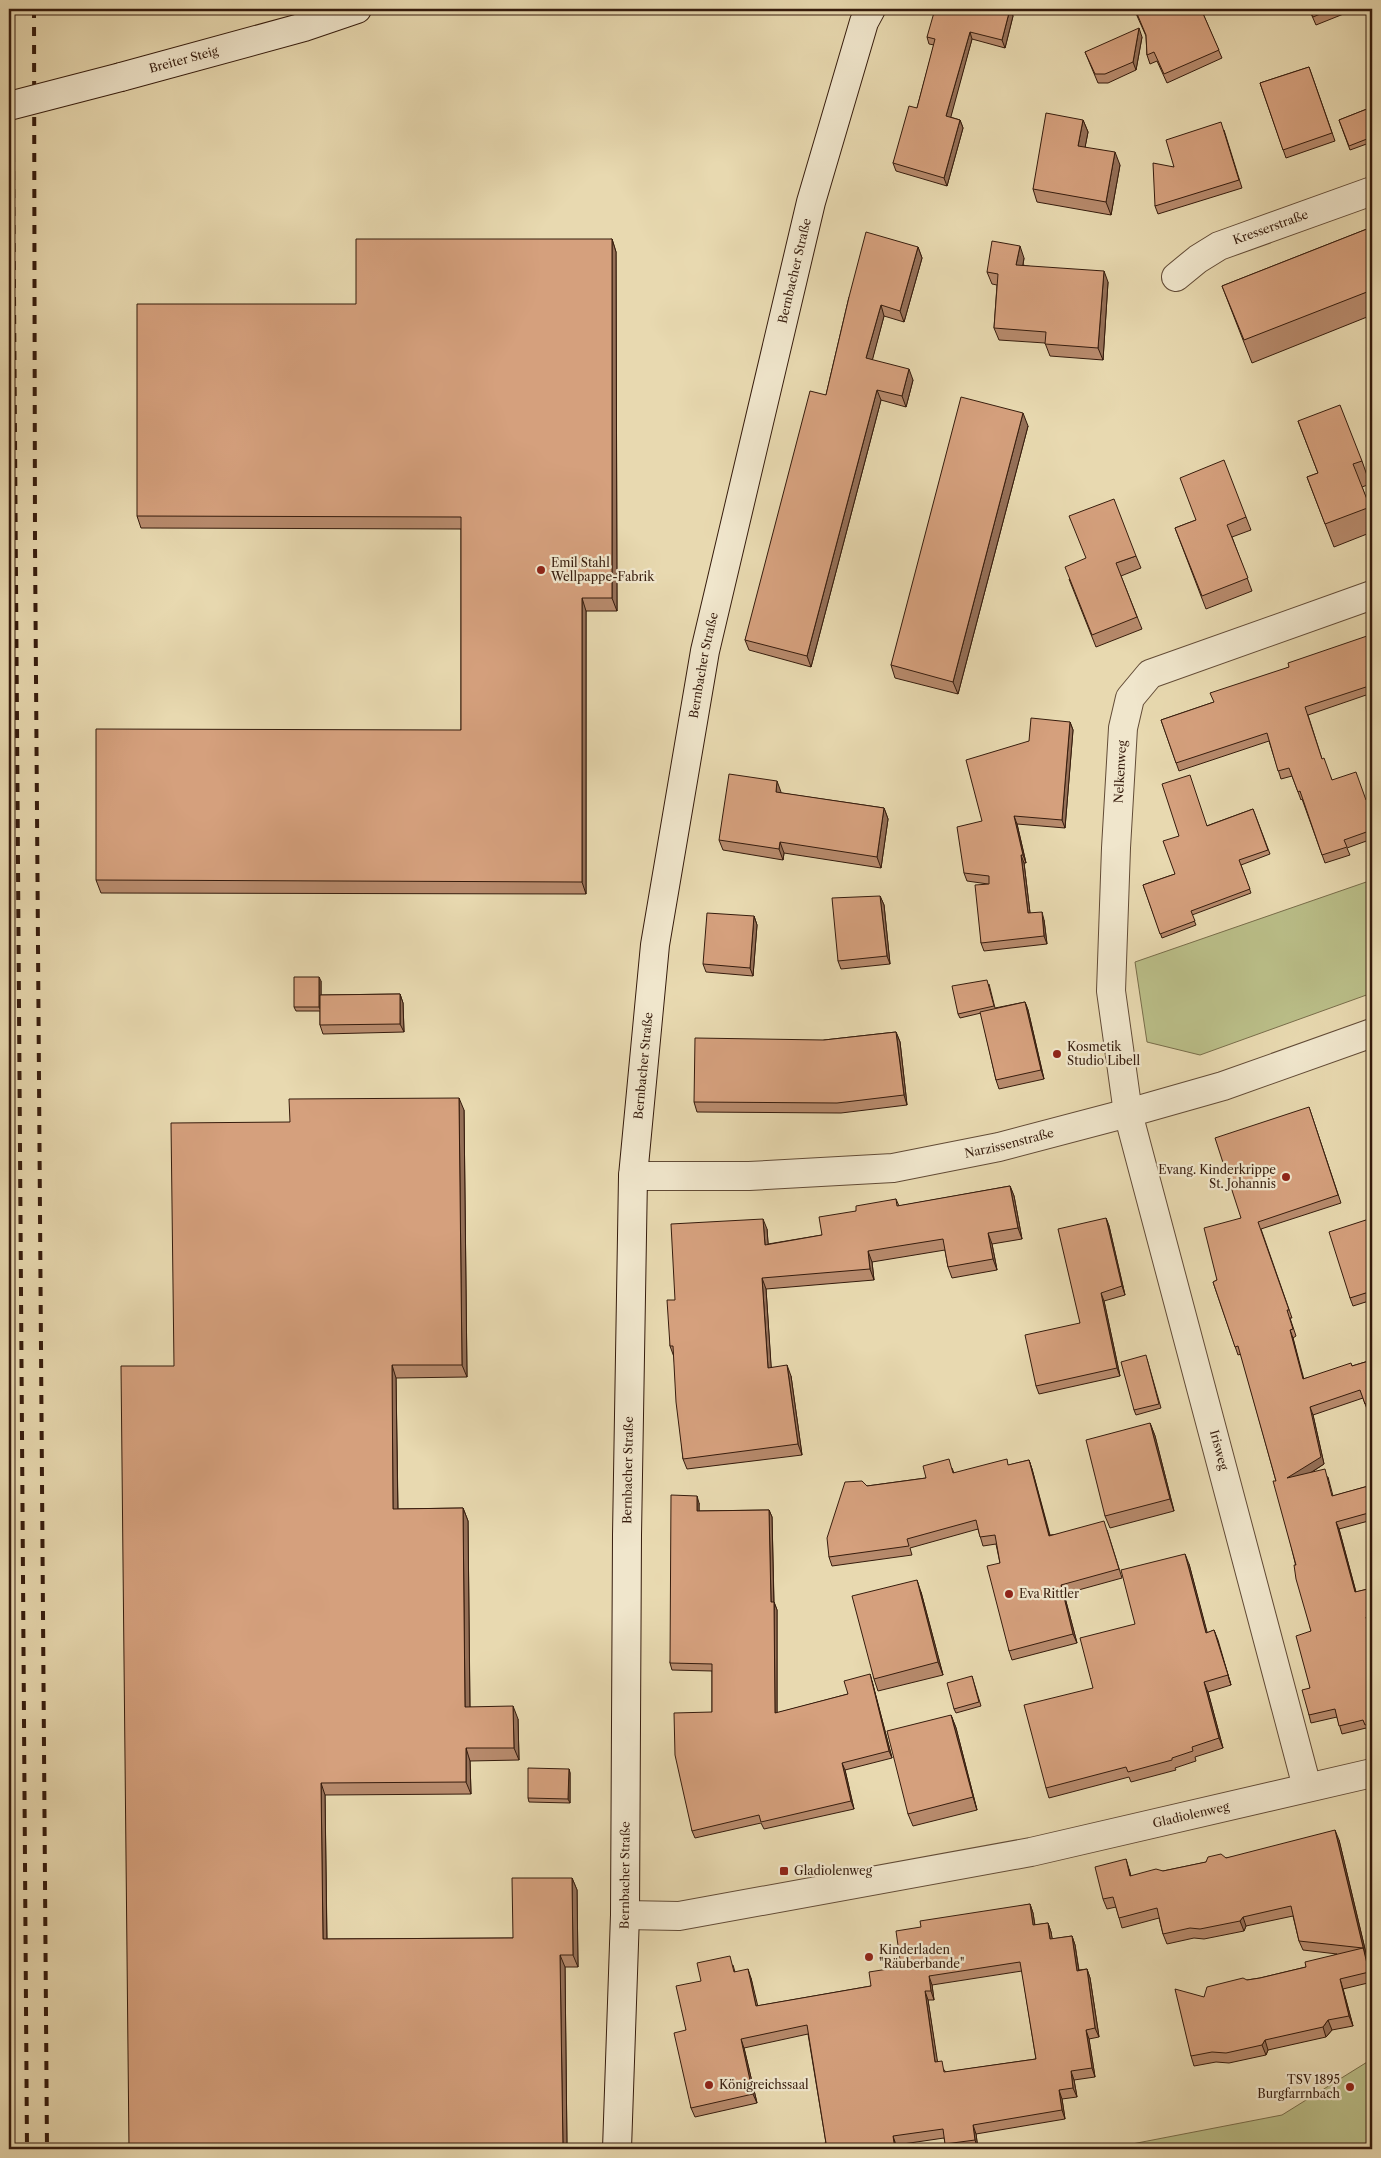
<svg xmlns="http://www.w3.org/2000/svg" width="1381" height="2158" font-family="'Libre Caslon Text',serif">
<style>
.green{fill:#babe88;stroke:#786d4a}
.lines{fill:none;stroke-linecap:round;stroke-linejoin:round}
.street-casing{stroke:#624b36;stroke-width:30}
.secondary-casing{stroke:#361c0d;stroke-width:30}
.street{stroke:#f0e6cc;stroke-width:28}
.secondary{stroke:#f0e6cc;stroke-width:28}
.rail{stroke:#361c0d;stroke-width:4;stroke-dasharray:9 9;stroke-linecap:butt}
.secondary-bridge-casing{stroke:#361c0d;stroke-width:30;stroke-linecap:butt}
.secondary-bridge{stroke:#f0e6cc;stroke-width:28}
.wall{fill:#b78a6c;stroke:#361c0d;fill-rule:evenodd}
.shaded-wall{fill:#957058;stroke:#361c0d}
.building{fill:#d5a07d;stroke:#361c0d;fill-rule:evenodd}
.poi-dot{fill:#8f2418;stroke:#f0e6cc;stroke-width:2}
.labels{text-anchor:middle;stroke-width:4.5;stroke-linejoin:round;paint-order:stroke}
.street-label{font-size:12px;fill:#361c0d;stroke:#f0e6cc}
.poi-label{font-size:12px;fill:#361c0d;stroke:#f0e6cc;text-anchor:start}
</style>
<rect width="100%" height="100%" fill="#e8d9b0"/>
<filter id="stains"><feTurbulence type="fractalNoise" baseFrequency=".004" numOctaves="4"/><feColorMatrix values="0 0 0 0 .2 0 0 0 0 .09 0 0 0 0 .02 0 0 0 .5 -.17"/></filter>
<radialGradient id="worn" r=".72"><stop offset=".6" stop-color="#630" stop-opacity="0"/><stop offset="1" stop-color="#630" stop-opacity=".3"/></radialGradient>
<!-- green -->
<path class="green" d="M1372,880v113l-172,62 -53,-13 -12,-80z
M1372,2059v90h-266l176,-34z"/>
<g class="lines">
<defs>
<g id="street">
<path id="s1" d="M1176,277l22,-18 21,-13 153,-55"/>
<path id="s2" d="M633,1176h116l144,-8 106,-21 129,-34 95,-27 149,-53"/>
<path id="s3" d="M1307,1787l-179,-674 -17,-122 5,-143 7,-120 7,-30 20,-24 222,-79"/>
<path id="s4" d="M625,1915l54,1 352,-64 341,-79"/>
</g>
<g id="secondary">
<path id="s5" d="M121,77l183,-50 53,-18"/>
<path id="s6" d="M617,2149l8,-234 2,-380 6,-359 22,-231 50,-294 106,-449 53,-180 7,-13"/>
</g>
</defs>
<!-- street casing -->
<use href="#street" class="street-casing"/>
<!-- secondary casing -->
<use href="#secondary" class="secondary-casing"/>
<!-- street -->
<use href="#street" class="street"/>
<!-- secondary -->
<use href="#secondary" class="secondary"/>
<!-- rail -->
<path class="rail" d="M12,9l15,2140
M34,9l1,535 12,1605"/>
<defs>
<path id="secondary-bridge" d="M9,106l112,-29"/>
</defs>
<!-- secondary-bridge casing -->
<use href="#secondary-bridge" class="secondary-bridge-casing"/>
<!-- secondary-bridge -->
<use href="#secondary-bridge" class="secondary-bridge"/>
</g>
<!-- wall -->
<path class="wall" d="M1010,9l3,7 -8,32 -33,-9 -22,78 10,3 3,8 -16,58 -51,-15 -3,-8 24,-55 17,-63 -5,-1 -2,-7z
M1134,9h67l21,49 -55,25 -10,-22 -7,3 -3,-9 -1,-19z
M1309,9h47l-40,16z
M1142,37l-6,33 -28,13h-10l-13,-31z
M1309,67l26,74 -49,17 -26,-75z
M1372,107v35l-22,8 -11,-30z
M1083,120l5,12 -3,15 35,18 -9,50 -74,-13 -4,-13z
M1224,130l18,58 -84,26 -3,-8 19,-39z
M1372,227v88l-120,48 -30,-77z
M612,239l4,13 1,359h-31v283l-485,-1 -5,-13 365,-150v-201l-320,-1 -4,-12 219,-212z
M918,247l4,11 -18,64 -20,-6 -12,44 41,20 -7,27 -25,-7 -70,267 -62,-17 -4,-10 81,-245 23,-98z
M1024,258l-1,7 85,17 -5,78 -53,-4 -5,-13 -46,-3 -5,-12 3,-43 -5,-1 -5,-12z
M1298,421l64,40 8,23 -8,3 10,28v17l-38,15 -27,-70 11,-4z
M1028,426l-70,268 -63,-16 -4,-13z
M1246,517l5,13 -19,7 20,54 -46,18 -31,-81 21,-8z
M1136,556l5,12 -20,8 21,53 -46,18 -27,-68z
M1372,639v54l-64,22 14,44 10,21 34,20h6v39l-25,9 3,7 -25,8 -23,-64 -1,1 -9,-24 -11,3 -12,-38 -90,30 -18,-51 53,-18 75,-35z
M1070,722l3,8 -8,98 -48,-4 9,39h-2l6,50 14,7 3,24 -63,7 -3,-8 7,-59 -21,-3 -3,-8 65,-132z
M781,793l103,15 4,11 -7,49 -97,-15 -1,7 -60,-10 -4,-10z
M1253,809l17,45 -29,11 10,28 -59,22 4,10 -34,13 -19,-53 32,-11 4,-38z
M880,896l4,9 6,59 -49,5 -3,-8z
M754,916l3,9 -4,51 -47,-4 -3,-8z
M321,981v14l79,-1 3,9 1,29 -81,2 -3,-9v-14h-24l-2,-4z
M989,984l6,24 30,-6 3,8 16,69 -45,10 -3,-9 -15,-67 -21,5 -2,-4z
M896,1032l4,10 7,63 -66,8 -144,-1 -3,-10 130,-62z
M1309,1107l32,96 -80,26 31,89h-2l6,18 -3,2 10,41 49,-13 20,-6v51l-4,1 -5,-14 -50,17 11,49 -12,8 16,5 5,19 39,-11v35l-33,9 17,63 16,-4v36l-3,1 3,13v94l-4,1 -2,-5 -24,6 -5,-17 -26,6 -2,-8 1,-27 1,-57 -35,-150 -35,-127 -3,1 -25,-73 4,-2 24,-62z
M464,1110l3,267 -71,1 2,131 65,-1 5,13 2,186 48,12 1,41 -49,1 1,33 -146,1 2,144 186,-1 59,-60 5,12 1,77h-13l2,182h-438l161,-1027z
M1010,1186l4,10 8,43 -30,5 5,26 -45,8 -4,-11 -3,-17 -73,12 2,18 -108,9 5,78 20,9 11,79 -115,14 -4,-10 -9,-102 -4,-11 5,-46 92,-71 1,15 54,-9 34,-24 40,-12 3,7z
M1106,1218l3,8 16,69 -21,6 16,75 -81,18 -3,-8 44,-63z
M1372,1218v82l-19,6 -3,-8z
M1147,1359l14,49 -25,7 -2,-5z
M1150,1423l5,13 19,75 -64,17 -5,-12z
M1029,1460l3,9 18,66 57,-5 15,48 -58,16 13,49 -65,17 -3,-9 -9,-88 -4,-19 -13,2 -5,-17 -68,19 2,7 -80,11 -3,-9 38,-71 59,-8 26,-10 2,5 55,-8z
M699,1503v8l70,-1 3,7 2,85 3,8v103l71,-19 24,-13 20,77 -47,12 9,39 -90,20 -3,-6 -66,15 -3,-7 20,-119v-41l-40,-1 -2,-7z
M1189,1564l18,69 7,-3 17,55 -23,7 15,56 -28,9 1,4 -21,7 1,2 -45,12 -2,-5 -80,21 -3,-10 47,-100 42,-64z
M921,1592l22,83 -65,16 -4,-12z
M972,1676l9,30 -25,7 -2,-4z
M951,1715l5,13 21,82 -64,16 -5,-12z
M569,1769l1,4v30l-41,-1 -1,-4z
M1339,1840l33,138v4l-29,7 10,37 -21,4 -6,7 -58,13 -2,5 -37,8 -13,-1 -22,4 -3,-10 13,-59 43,-17 13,-2 46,-11 31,-13 -34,-4 -4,-9 -6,-25 -47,10 -2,5 -40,8 -10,-1 -27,6 -4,-10 -4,-16 -37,10 -6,-21 -9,2 -4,-10 26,-30 2,7 32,-5 63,-13z
M1030,1904l3,9 2,12 13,-2 3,9 1,7 20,-3 3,9 4,25 8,-1 3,9 9,59 -10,2 6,38 -21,3 3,17 -15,2 3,20 -89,15 2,15h-31l-3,-11 -48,7 1,4h-86l15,-6 -18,-109 -64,14 13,55 -62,14 -4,-9 -5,-78 15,-49 32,-16 2,7 16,6 6,28 114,-20 30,-19 20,-40zM1022,1971l14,88 -90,13 -9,-10 -9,-62h6l-2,-15z"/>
<!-- shaded-wall -->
<path class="shaded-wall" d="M1010,9l3,7 -8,32 -3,-8z
M1139,28l3,9 -6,33 -3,-8z
M970,32l2,7 -23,85 -3,-8z
M960,120l3,8 -16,58 -3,-8z
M1083,120l5,12 -5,26 -5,-12z
M1115,152l5,13 -9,50 -5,-13z
M612,239l4,13 1,359 -5,-13z
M1020,246l4,12 -3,18 -5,-11z
M918,247l4,11 -18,64 -4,-11z
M1104,271l4,11 -5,78 -5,-12z
M881,305l3,11 -14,53 -4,-11z
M909,369l4,11 -7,27 -4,-11z
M877,390l4,10 -70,267 -4,-11z
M1023,413l5,13 -70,268 -5,-12z
M582,598l4,13v283l-4,-12z
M1070,722l3,8 -8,98 -3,-8z
M777,781l4,11 -1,11 -4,-11z
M884,808l4,11 -7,49 -4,-11z
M1014,816l3,8 9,39 -3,-8z
M780,842l4,11 -1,7 -4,-11z
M1021,855l3,8 7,58 -3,-8z
M880,896l4,9 6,59 -3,-8z
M1042,912l2,8 3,24 -3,-8z
M754,916l3,9 -4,51 -3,-8z
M319,977l2,4v30l-2,-4z
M400,994l3,9 1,29 -4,-8z
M1025,1002l3,8 16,69 -3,-9z
M896,1032l4,10 7,63 -3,-10z
M459,1098l5,12 3,267 -5,-12z
M1010,1186l4,10 8,43 -4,-11z
M1106,1218l3,8 16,69 -3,-9z
M763,1219l4,10 2,26 -4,-10z
M988,1233l4,11 5,26 -4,-11z
M868,1251l4,11 2,18 -4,-11z
M762,1278l4,11 6,90 -4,-11z
M1101,1293l3,8 16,75 -3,-8z
M1290,1330l3,8 13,49 -3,-8z
M392,1365l4,13 2,144 -5,-13z
M787,1365l4,11 11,79 -4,-11z
M1310,1407l3,8 11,49 -34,22 -3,-8z
M1150,1423l5,13 19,75 -4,-12z
M1029,1460l3,9 20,76 -3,-9z
M697,1496l2,7v15l-2,-7z
M463,1508l5,13 2,198 -5,-12z
M769,1510l3,7 2,93 -3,-8z
M1336,1522l3,7 19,71 -3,-8z
M1185,1554l4,10 21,79 -4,-10z
M917,1580l4,12 22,83 -5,-13z
M1061,1585l3,9 13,49 -4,-9z
M774,1602l3,8v111l-2,-8z
M1366,1617l3,8 3,13v4z
M1214,1630l4,10 13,45 -3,-10z
M870,1674l2,7 20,77 -3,-7z
M1204,1682l4,10 15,56 -4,-10z
M513,1706l5,13 1,41 -5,-12z
M951,1715l5,13 21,82 -4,-13z
M466,1748l4,13 1,33 -5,-12z
M842,1763l3,7 9,39 -3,-8z
M569,1769l1,4v30l-2,-4z
M321,1783l4,12 2,157 -4,-13z
M1335,1830l4,10 33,139 -3,-7z
M1126,1859l3,10 4,17 -3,-10z
M572,1878l5,12 1,77 -5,-12z
M1030,1904l3,9 3,21 -3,-9z
M1243,1917l3,9 -2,5 -4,-10z
M1048,1923l3,9 3,16 -4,-9z
M1072,1936l3,9 5,35 -3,-9z
M560,1955l5,12 2,182h-4z
M748,1969l3,9 9,37 -4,-9z
M1087,1969l3,9 9,59 -4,-9z
M929,1976l3,9 2,15 -3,-9z
M1340,1979l3,10 10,37 -4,-10z
M925,1991l3,9 11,71 -4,-9z
M1328,2020l4,10 -6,7 -3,-10z
M1086,2030l3,9 6,38 -3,-9z
M741,2039l3,9 13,55 -4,-9z
M1265,2040l3,10 -2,5 -4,-10z
M1071,2071l3,9 3,17 -4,-9z
M1059,2090l3,9 3,20 -3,-9z
M973,2125l3,9 2,15 -3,-9z
M893,2136l3,9 1,4h-2z"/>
<!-- building -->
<path class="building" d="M935,9h75l-8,31 -32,-8 -24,84 14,4 -16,58 -51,-15 16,-57 8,2 18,-69 -8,-2z
M1135,9h66l18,41 -55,24 -10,-22 -7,3 -1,-20z
M1309,9h23l-19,8z
M1139,28l-6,34 -28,12h-10l-10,-22z
M1372,45v7l-2,-6z
M1309,67l23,66 -49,17 -23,-67z
M1372,107v30l-23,9 -10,-26z
M1046,113l37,7 -5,26 37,6 -9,50 -73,-13z
M1221,122l18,58 -84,26 -2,-43 21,4 -8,-27z
M1372,227v63l-128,50 -22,-54z
M866,232l52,15 -18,64 -19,-6 -15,53 43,11 -7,27 -25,-6 -70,266 -62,-16 65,-249 16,4 23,-98z
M356,239h256v359h-30v284l-486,-2v-151l365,1v-213l-324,-1v-212h219z
M992,241l28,5 -4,19 88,6 -6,77 -53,-4 1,-12 -52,-4 4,-54 -11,-2z
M961,397l62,16 -70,269 -62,-17z
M1340,405l22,56 -9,3 17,43 -45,17 -18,-47 11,-4 -20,-52z
M1224,460l22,57 -19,8 21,53 -46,18 -27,-68 21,-8 -16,-42z
M1114,499l22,57 -20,7 21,54 -45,18 -27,-68 21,-9 -17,-42z
M1367,636l1,4 4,-1v46l-67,22 17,52 2,-1 8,22 24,-8 10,28 6,-1v31l-28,10 3,7 -25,8 -22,-64 -2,1 -9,-24 -11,3 -11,-38 -91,30 -15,-43 53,-18 -4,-9 79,-26 -1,-4z
M1031,718l39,4 -8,98 -48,-4 9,39h-2l7,58 14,-1 2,24 -63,7 -6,-58 14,-1v-8l-25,-3 -7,-46 25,-6 -16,-61 63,-19z
M729,774l48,7 -1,11 108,16 -7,49 -97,-15 -1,7 -60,-9z
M1190,775l17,51 46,-17 15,41 -29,10 11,29 -59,22 4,10 -35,13 -17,-49 32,-11 -12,-33 16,-5 -17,-52z
M880,896l7,60 -49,5 -6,-63z
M707,913l47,3 -4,52 -47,-4z
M294,977h25v30h-25z
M987,980l7,26 -36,8 -6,-28z
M400,994v30l-80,1v-30z
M1025,1002l16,68 -45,10 -16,-68z
M896,1032l8,63 -67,8 -143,-1 1,-64 129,2z
M459,1098l3,267h-70l1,144 70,-1 2,199 48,-1 1,42h-48v34l-145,1 2,156 190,-1 -1,-60h60l1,77h-13l3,194h-434l-8,-783h53l-3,-243 119,-1 -1,-23z
M1309,1107l29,88 -80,27 31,88h-2l6,19 -3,1 13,49 48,-16 1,3 20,-6v42l-7,2 -5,-14 -50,17 11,50 -34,21 38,-9 7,27 40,-11v27l-36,10 19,70 17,-4v27l-6,2 6,25v81l-7,2 -2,-5 -24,6 -4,-17 -26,6 -7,-25 8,-2 -14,-52 15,-5 -15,-52 -2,-14h2l-23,-84h3l-38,-135 -3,1 -22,-65 4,-2 -13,-52 37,-10 -26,-80z
M1010,1186l8,42 -30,5 5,26 -45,8 -5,-28 -75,12 2,18 -108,9 6,90 19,-3 11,79 -115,15 -7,-57 -3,-56h-3l-3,-46h8l-4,-76 92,-5 2,26 57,-10 -3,-18 37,-6v-5l40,-7 1,7z
M1106,1218l16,68 -21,7 16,75 -81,18 -11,-51 55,-12 -22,-94z
M1372,1218v73l-22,7 -21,-66z
M1146,1355l13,49 -25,6 -13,-48z
M1150,1423l20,76 -65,17 -19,-76z
M949,1459l4,14 54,-14 1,6 21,-5 20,76 55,-15 15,48 -58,16 12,49 -64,17 -22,-85 13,-3 -5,-28 -15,2 -4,-17 -69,19 2,7 -80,11 -2,-19 18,-56 17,-1 5,5 59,-8 -3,-12z
M671,1495l26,1v15l72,-1 2,92h3l1,111 73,-19 -4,-13 26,-7 19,77 -47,12 9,38 -90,21 -2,-7 -67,16 -17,-76 -1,-42 38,-1v-48l-42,-1z
M1185,1554l21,79 8,-3 14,45 -24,7 15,56 -27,9 1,4 -21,7v2l-44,12 -2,-5 -80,21 -22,-83 69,-17 -13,-50 55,-14 -14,-54z
M917,1580l21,82 -64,17 -22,-83z
M972,1676l7,26 -25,7 -7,-26z
M951,1715l22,82 -65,17 -21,-83z
M528,1768l41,1 -1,30 -40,-1z
M1335,1830l34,142 -29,7 9,37 -21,4 -5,7 -58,13 -3,5 -36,8 -14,-1 -21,4 -16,-67 29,8 3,-10 36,-9 4,2 13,-2 46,-11 -1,-5 58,-14 -64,-7 -8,-35 -48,11 -3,4 -40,8 -10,-1 -27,6 -6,-26 -38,10 -6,-21 -10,2 -8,-32 31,-8 4,17 26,-7 7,2 43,-9 2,-5 13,-3 5,4z
M1030,1904l3,21 15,-2 2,16 22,-3 5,35 10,-2 8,59 -9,2 6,38 -21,3 2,17 -14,2 3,20 -89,15 2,15 -30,4 -2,-15 -50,7 2,13h-84l-1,-3 16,-3 -19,-118 -66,14 12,55 -62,14 -17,-75 12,-3 -10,-44 25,-5 -4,-18 33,-7 4,16 14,-3 8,37 115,-20 -2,-14 32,-5 -5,-36 25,-4 -1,-6zM1020,1962l16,97 -92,13 -2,-11 -7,1 -10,-71h6l-2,-15z"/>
<!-- markers -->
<g class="poi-dot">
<circle cx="541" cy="570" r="5"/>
<circle cx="1057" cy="1054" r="5"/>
<circle cx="1286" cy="1177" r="5"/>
<circle cx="1009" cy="1594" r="5"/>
<rect x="779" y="1866" width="10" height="10" rx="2.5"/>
<circle cx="869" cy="1957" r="5"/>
<circle cx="709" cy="2085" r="5"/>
<circle cx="1350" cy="2087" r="5"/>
</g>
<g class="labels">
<!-- street labels -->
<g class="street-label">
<text dy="4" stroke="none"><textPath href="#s5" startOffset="65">Breiter Steig</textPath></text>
<text dy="4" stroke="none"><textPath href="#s1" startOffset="108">Kresserstraße</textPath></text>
<text dy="4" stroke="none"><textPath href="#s6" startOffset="1894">Bernbacher Straße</textPath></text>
<text dy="4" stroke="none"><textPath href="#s6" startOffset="1489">Bernbacher Straße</textPath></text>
<text dy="4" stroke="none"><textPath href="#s3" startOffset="1040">Nelkenweg</textPath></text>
<text dy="4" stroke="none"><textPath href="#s6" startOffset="1084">Bernbacher Straße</textPath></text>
<text dy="4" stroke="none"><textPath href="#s2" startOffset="379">Narzissenstraße</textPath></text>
<text transform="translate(1219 1450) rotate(75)" y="4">Irisweg</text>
<text dy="4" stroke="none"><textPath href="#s6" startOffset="679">Bernbacher Straße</textPath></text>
<text dy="4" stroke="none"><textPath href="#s4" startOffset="576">Gladiolenweg</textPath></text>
<text dy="4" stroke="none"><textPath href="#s6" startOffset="274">Bernbacher Straße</textPath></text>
</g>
<!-- poi labels -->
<g class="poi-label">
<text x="551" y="567">Emil Stahl<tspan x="551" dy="14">Wellpappe-Fabrik</tspan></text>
<text x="1067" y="1051">Kosmetik<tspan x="1067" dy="14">Studio Libell</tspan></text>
<text x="1276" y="1174" text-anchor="end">Evang. Kinderkrippe<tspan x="1276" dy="14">St. Johannis</tspan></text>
<text x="1019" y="1598">Eva Rittler</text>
<text x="794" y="1875">Gladiolenweg</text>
<text x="879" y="1954">Kinderladen<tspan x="879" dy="14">"Räuberbande"</tspan></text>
<text x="1340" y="2084" text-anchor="end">TSV 1895<tspan x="1340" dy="14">Burgfarrnbach</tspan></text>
<text x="719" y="2089">Königreichssaal</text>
</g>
</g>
<!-- margin -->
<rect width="1381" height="2158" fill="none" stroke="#e8d9b0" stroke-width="30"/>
<rect x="10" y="10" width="1361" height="2138" fill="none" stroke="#361c0d" stroke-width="2.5"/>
<rect x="15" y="15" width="1351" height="2128" fill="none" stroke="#361c0d"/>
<rect width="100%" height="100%" filter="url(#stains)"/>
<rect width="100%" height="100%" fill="url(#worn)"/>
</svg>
